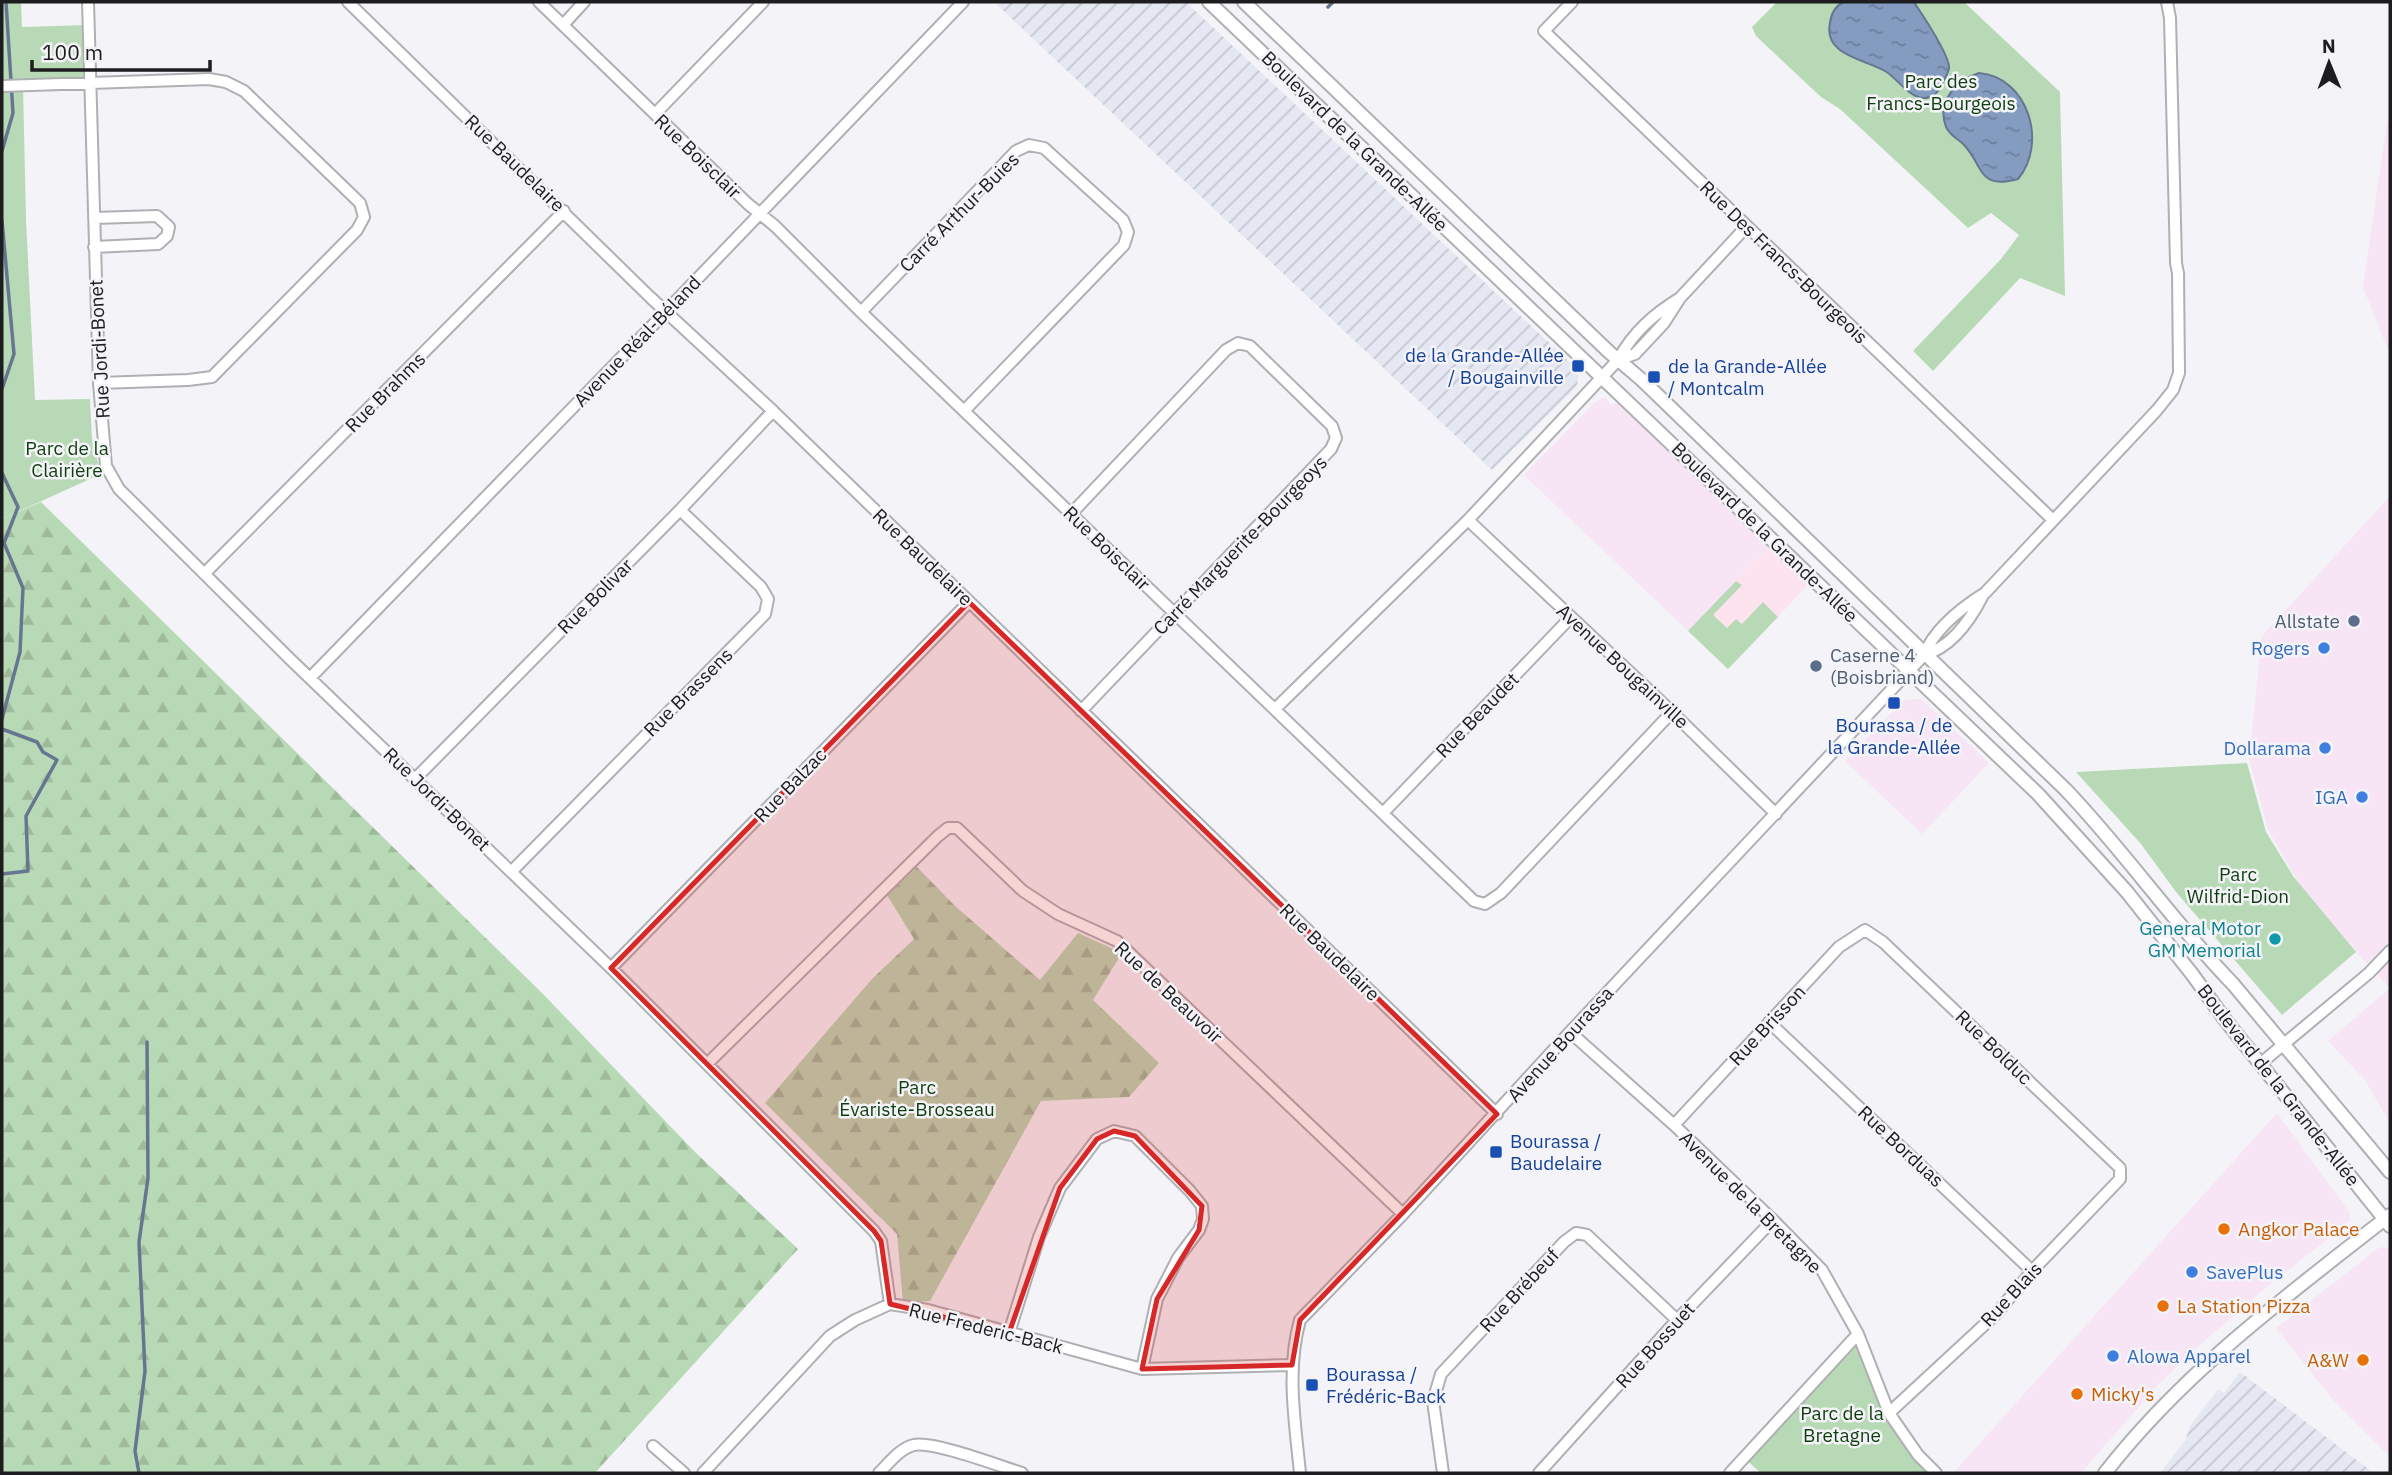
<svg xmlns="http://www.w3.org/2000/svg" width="2392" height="1475" font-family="'IBM Plex Sans',sans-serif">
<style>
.commercial{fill:#f7e4f5}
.industrial{fill:url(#industrial-furrows)}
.education{fill:#fce3ed}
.forest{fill:url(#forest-firs)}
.park{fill:#b8d9b5}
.water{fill:url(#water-ripples);stroke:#667690;stroke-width:2}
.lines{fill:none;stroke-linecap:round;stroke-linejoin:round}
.stream{stroke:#667690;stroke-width:3.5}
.minor-casing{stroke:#afb0b3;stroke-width:14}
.tertiary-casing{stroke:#afb0b3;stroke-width:16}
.minor{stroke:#fff;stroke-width:10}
.tertiary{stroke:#fff;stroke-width:12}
.marked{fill:#d62828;fill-opacity:0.2;stroke:#d62828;stroke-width:5;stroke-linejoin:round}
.transit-dot{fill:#1a4fb4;stroke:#f4f4f8;stroke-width:2.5}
.service-dot{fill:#5c6f8a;stroke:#f4f4f8;stroke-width:2.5}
.shop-dot{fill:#3f7fe0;stroke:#f4f4f8;stroke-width:2.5}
.culture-dot{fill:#0f9aa8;stroke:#f4f4f8;stroke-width:2.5}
.food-dot{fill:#e8710a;stroke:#f4f4f8;stroke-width:2.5}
.labels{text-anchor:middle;stroke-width:5;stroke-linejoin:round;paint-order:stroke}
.park-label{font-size:19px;fill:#0f3e0e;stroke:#f4f4f8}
.street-label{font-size:19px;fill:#1d1d1f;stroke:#f4f4f8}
.transit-label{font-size:19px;fill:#164399;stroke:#f4f4f8;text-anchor:start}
.service-label{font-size:19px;fill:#4e5e75;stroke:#f4f4f8;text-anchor:end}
.shop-label{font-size:19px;fill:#366cbe;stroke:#f4f4f8;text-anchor:end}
.culture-label{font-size:19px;fill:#0d838f;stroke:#f4f4f8;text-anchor:end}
.food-label{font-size:19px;fill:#c56008;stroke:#f4f4f8;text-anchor:start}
</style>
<defs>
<pattern id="industrial-furrows" width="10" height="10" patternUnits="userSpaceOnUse" patternTransform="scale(1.75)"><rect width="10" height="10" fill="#e5e8f3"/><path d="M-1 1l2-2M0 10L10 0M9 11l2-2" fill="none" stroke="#c4c7d0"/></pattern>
<pattern id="forest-firs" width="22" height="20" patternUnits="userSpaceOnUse" patternTransform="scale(1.75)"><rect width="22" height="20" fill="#b8d9b5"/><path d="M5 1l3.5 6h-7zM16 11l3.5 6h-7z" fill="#9eba9b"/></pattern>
<pattern id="water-ripples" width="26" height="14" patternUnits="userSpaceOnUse" patternTransform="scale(1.75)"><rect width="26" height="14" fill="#859cc1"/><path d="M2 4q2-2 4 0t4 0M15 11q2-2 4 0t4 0" fill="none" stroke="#6c7f9c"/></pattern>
</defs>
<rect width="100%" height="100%" fill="#f4f4f8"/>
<!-- commercial -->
<path class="commercial" d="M2390,119v236l-27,-68 24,-165z
M1602,398h4l5,7 6,-3 148,141 1,7 -78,81 -164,-156 70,-72z
M2390,496v627l-25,-43 -37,-39 62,-53 -34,-36 -56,-67 -32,-55 -19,-71 13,-123z
M1921,699l68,64 -67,71 -77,-73 59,-61z
M2277,1113l73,100v8l-88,70 -69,60 -36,35 -76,87h-128z
M2390,1246v211l-57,-57 -57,-72 101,-79 4,-2 7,1z"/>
<!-- industrial -->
<path class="industrial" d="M994,2h192l393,369 -2,15 -85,84z
M2240,1372l134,101h-214l26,-34 4,-13 28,-37 6,4z"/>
<!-- education -->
<path class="education" d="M1765,543l44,41 -81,85 -40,-38 78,-81z"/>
<!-- forest -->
<path class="forest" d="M41,502l501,491 154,160 102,96 -203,224h-593v-954z
M917,867l38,39 85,74 38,-47 44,20 -29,47 66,63 -30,34 -88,4 -111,200 -27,2 -6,-69 -132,-131 107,-124 42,-40 -27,-44z"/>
<!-- park -->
<path class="park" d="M2,2h19l1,25 67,-2 2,58 -68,3 3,134 9,180 55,-1 2,41 9,34 -99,45z
M1777,2h187l96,90 5,204 -45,-18 -87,93 -20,-20 88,-92 18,-24 -28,-22 -23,15 -128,-119 -19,-12 -65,-61 -4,-9z
M1736,581l6,4 -29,30 14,13 9,-9 6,5 21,-22 15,15 -50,52 -40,-38z
M2247,763l19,69 27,44 63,76 -74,63 -106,-123 -35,-48 -65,-72z
M1858,1334l31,79 29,42 8,18h-165l-16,-14z"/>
<!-- water -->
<path class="water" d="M1844,2h70c8,12 36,54 35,66 -1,7 -6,13 -9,19 -3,9 -13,13 -22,10 -13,-4 -21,-19 -33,-26 -21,-12 -62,-16 -55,-48 1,-9 5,-17 14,-21z
M1979,73c49,4 69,70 39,106 -40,11 -34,-12 -53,-33 -6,-7 -15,-10 -19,-19 -10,-26 11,-47 33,-54z"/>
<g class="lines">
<!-- stream -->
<path class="stream" d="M1328,7l5,-5
M2,151l11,-38 -7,-111
M2,221l12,133 -12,35
M2,473l16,34 -14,36 19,45 -3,64 -18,67
M2,729l35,13 6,10 14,8 -31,56 2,55 -26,3
M139,1473l-4,-22 10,-80 -6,-129 9,-64 -1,-136"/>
<defs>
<path id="minor" d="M88,2l11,381 7,83 13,23 172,171 320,308 263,263 7,10 9,63
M348,2l303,296 122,113 724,703
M539,2l209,202 27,22 86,86 613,589 11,3 16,-11 171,-181
M1572,2l-28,29 509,489
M563,25l21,-23
M2,86l207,-7 17,3 18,9 116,112 4,14 -7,13 -145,147 -24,3 -89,3
M655,114l108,-112
M94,218l63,-2 12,11 -2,9 -9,8 -64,3
M861,312l155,-161 13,-6 15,3 79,72 5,12 -4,13 -160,166
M1618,360l17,-6 29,-31 16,-25 67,-72
M1071,514l155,-164 12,-7 12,3 82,80 4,12 -5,11 -250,262
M1468,520l204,192 104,102
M205,573l359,-362
M1924,655c28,-8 47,-36 59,-60
M310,678l342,-352 311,-324
M1275,709l193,-189 150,-160c15,-28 36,-46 62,-62
M415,779l265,-269 93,-99
M1383,813l188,-196
M512,871l253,-257 3,-15 -7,-12 -81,-77
M611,968l358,-366
M1769,1022l263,249
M1570,1032l104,93 99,95 49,50 36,64 31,79 29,42 18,18
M707,1064l231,-228 10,-8h9l66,63 35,23 59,27 286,273
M2260,1064l109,-91 21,-22
M1674,1125l165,-178 26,-17 18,12 237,226v11l-88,92 -36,43 -107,99
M1009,1333l30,-96 21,-49 37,-49 17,-8 21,5 55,55 12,15 1,13 -4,11 -21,28 -21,41 -15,70
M653,1446l31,27
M703,1473l127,-137 25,-16 35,-16 38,6 214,59 150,-4
M879,1473c9,-9 21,-25 35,-28 20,-4 85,21 108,28
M1300,1473c-5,-51 -14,-103 0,-153l103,-106 167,-182 354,-377c11,-27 37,-47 61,-62l172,-183 16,-20 6,-17 -1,-100 -2,-10 -6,-245 -3,-16
M1443,1473l-10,-72 8,-27 123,-132 12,-9 11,2 90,85
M1539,1473l138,-153 96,-100
M1730,1473l128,-139"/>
<path id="tertiary" d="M1209,2l829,792 89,98 65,82 34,47 164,205
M1244,2l365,350 33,28 424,410c59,62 108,133 167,194l157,188
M2105,1473c79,-102 184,-179 285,-258"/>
</defs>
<!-- minor casing -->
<use href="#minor" class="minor-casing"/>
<!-- tertiary casing -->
<use href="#tertiary" class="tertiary-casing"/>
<!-- minor -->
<use href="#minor" class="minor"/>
<!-- tertiary -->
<use href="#tertiary" class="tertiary"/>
</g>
<!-- marked area -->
<path class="marked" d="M969,602l528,512 -197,206 -8,45 -150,4 15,-70 42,-69 3,-24 -67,-70 -21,-5 -17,8 -37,49 -51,145 -119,-29 -9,-63 -7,-10 -263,-263z"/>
<!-- markers -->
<g class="transit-dot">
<rect x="1571" y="359" width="14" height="14" rx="3.5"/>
<rect x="1647" y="370" width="14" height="14" rx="3.5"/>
<rect x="1887" y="696" width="14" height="14" rx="3.5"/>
<rect x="1489" y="1145" width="14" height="14" rx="3.5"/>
<rect x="1305" y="1378" width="14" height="14" rx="3.5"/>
</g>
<g class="service-dot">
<circle cx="2354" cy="621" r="7"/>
<circle cx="1816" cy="666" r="7"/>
</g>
<g class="shop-dot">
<circle cx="2324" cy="648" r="7"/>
<circle cx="2325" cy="748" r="7"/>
<circle cx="2362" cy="797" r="7"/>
<circle cx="2192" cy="1272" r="7"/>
<circle cx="2113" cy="1356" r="7"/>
</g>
<circle class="culture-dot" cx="2275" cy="939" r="7"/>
<g class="food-dot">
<circle cx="2224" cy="1229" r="7"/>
<circle cx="2163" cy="1306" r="7"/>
<circle cx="2363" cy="1360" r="7"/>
<circle cx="2077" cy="1394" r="7"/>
</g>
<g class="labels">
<!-- park labels -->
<g class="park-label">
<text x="1941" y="88">Parc des<tspan x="1941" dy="22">Francs-Bourgeois</tspan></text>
<text x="67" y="455">Parc de la<tspan x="67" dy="22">Clairière</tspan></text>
<text x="2238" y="881">Parc<tspan x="2238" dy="22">Wilfrid-Dion</tspan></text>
<text x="917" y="1094">Parc<tspan x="917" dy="22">Évariste-Brosseau</tspan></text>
<text x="1842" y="1420">Parc de la<tspan x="1842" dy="22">Bretagne</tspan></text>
</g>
<!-- street labels -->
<g class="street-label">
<text transform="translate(1355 141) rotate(44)" y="7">Boulevard de la Grande-Allée</text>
<text transform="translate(698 156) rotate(44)" y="7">Rue Boisclair</text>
<text transform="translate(515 163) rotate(44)" y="7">Rue Baudelaire</text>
<text transform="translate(959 212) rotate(-45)" y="7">Carré Arthur-Buies</text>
<text transform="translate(1784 262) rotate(44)" y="7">Rue Des Francs-Bourgeois</text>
<text transform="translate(637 341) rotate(-46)" y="7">Avenue Réal-Béland</text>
<text transform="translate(99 349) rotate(-93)" y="7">Rue Jordi-Bonet</text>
<text transform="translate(385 392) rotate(-45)" y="7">Rue Brahms</text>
<text transform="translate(1765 532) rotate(44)" y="7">Boulevard de la Grande-Allée</text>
<text transform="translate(1240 545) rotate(-46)" y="7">Carré Marguerite-Bourgeoys</text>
<text transform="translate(1107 548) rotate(44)" y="7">Rue Boisclair</text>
<text transform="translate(923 557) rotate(44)" y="7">Rue Baudelaire</text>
<text transform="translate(595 596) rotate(-45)" y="7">Rue Bolivar</text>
<text transform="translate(1623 666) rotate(43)" y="7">Avenue Bougainville</text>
<text transform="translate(688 692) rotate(-45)" y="7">Rue Brassens</text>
<text transform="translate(1477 715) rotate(-46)" y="7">Rue Beaudet</text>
<text transform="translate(790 785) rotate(-46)" y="7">Rue Balzac</text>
<text transform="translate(437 799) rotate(44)" y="7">Rue Jordi-Bonet</text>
<text transform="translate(1330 952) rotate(44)" y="7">Rue Baudelaire</text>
<text transform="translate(1169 992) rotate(43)" y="7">Rue de Beauvoir</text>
<text transform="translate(1767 1025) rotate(-47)" y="7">Rue Brisson</text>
<text transform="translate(1560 1044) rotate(-48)" y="7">Avenue Bourassa</text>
<text transform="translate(1994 1047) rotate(44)" y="7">Rue Bolduc</text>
<text transform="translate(2279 1085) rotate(52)" y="7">Boulevard de la Grande-Allée</text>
<text transform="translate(1901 1146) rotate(43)" y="7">Rue Borduas</text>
<text transform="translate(1751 1202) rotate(45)" y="7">Avenue de la Bretagne</text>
<text transform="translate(1519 1290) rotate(-47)" y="7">Rue Brébeuf</text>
<text transform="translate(2011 1294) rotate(-47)" y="7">Rue Blais</text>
<text transform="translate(986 1328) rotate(14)" y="7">Rue Frederic-Back</text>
<text transform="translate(1655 1345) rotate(-48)" y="7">Rue Bossuet</text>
</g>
<!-- transit labels -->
<g class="transit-label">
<text x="1564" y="362" text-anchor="end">de la Grande-Allée<tspan x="1564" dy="22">/ Bougainville</tspan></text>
<text x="1668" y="373">de la Grande-Allée<tspan x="1668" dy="22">/ Montcalm</tspan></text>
<text x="1894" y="732" text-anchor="middle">Bourassa / de<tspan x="1894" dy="22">la Grande-Allée</tspan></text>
<text x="1510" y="1148">Bourassa /<tspan x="1510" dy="22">Baudelaire</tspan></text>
<text x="1326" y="1381">Bourassa /<tspan x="1326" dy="22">Frédéric-Back</tspan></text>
</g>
<!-- service labels -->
<g class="service-label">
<text x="2340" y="628">Allstate</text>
<text x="1830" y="662" text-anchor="start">Caserne 4<tspan x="1830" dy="22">(Boisbriand)</tspan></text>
</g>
<!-- shop labels -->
<g class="shop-label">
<text x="2310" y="655">Rogers</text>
<text x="2311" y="755">Dollarama</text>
<text x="2348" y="804">IGA</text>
<text x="2206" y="1279" text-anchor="start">SavePlus</text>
<text x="2127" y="1363" text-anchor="start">Alowa Apparel</text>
</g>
<!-- culture labels -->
<g class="culture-label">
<text x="2261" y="935">General Motor<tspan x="2261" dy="22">GM Memorial</tspan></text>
</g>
<!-- food labels -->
<g class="food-label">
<text x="2238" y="1236">Angkor Palace</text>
<text x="2177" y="1313">La Station Pizza</text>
<text x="2349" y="1367" text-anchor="end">A&amp;W</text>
<text x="2091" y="1401">Micky's</text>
</g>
</g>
<!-- border -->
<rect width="2392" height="1475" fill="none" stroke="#1d1d1f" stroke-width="7"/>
<!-- north arrow -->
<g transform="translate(2329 63) rotate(359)" stroke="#f4f4f8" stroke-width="5" paint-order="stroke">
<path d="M0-5L12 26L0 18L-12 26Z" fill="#1d1d1f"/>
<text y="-10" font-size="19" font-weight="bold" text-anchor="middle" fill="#1d1d1f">N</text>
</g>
<!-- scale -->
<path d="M32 60v10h178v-10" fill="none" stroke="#1d1d1f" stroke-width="3.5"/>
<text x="42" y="60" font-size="21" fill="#1d1d1f" stroke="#f4f4f8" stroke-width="5" paint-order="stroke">100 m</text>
</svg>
